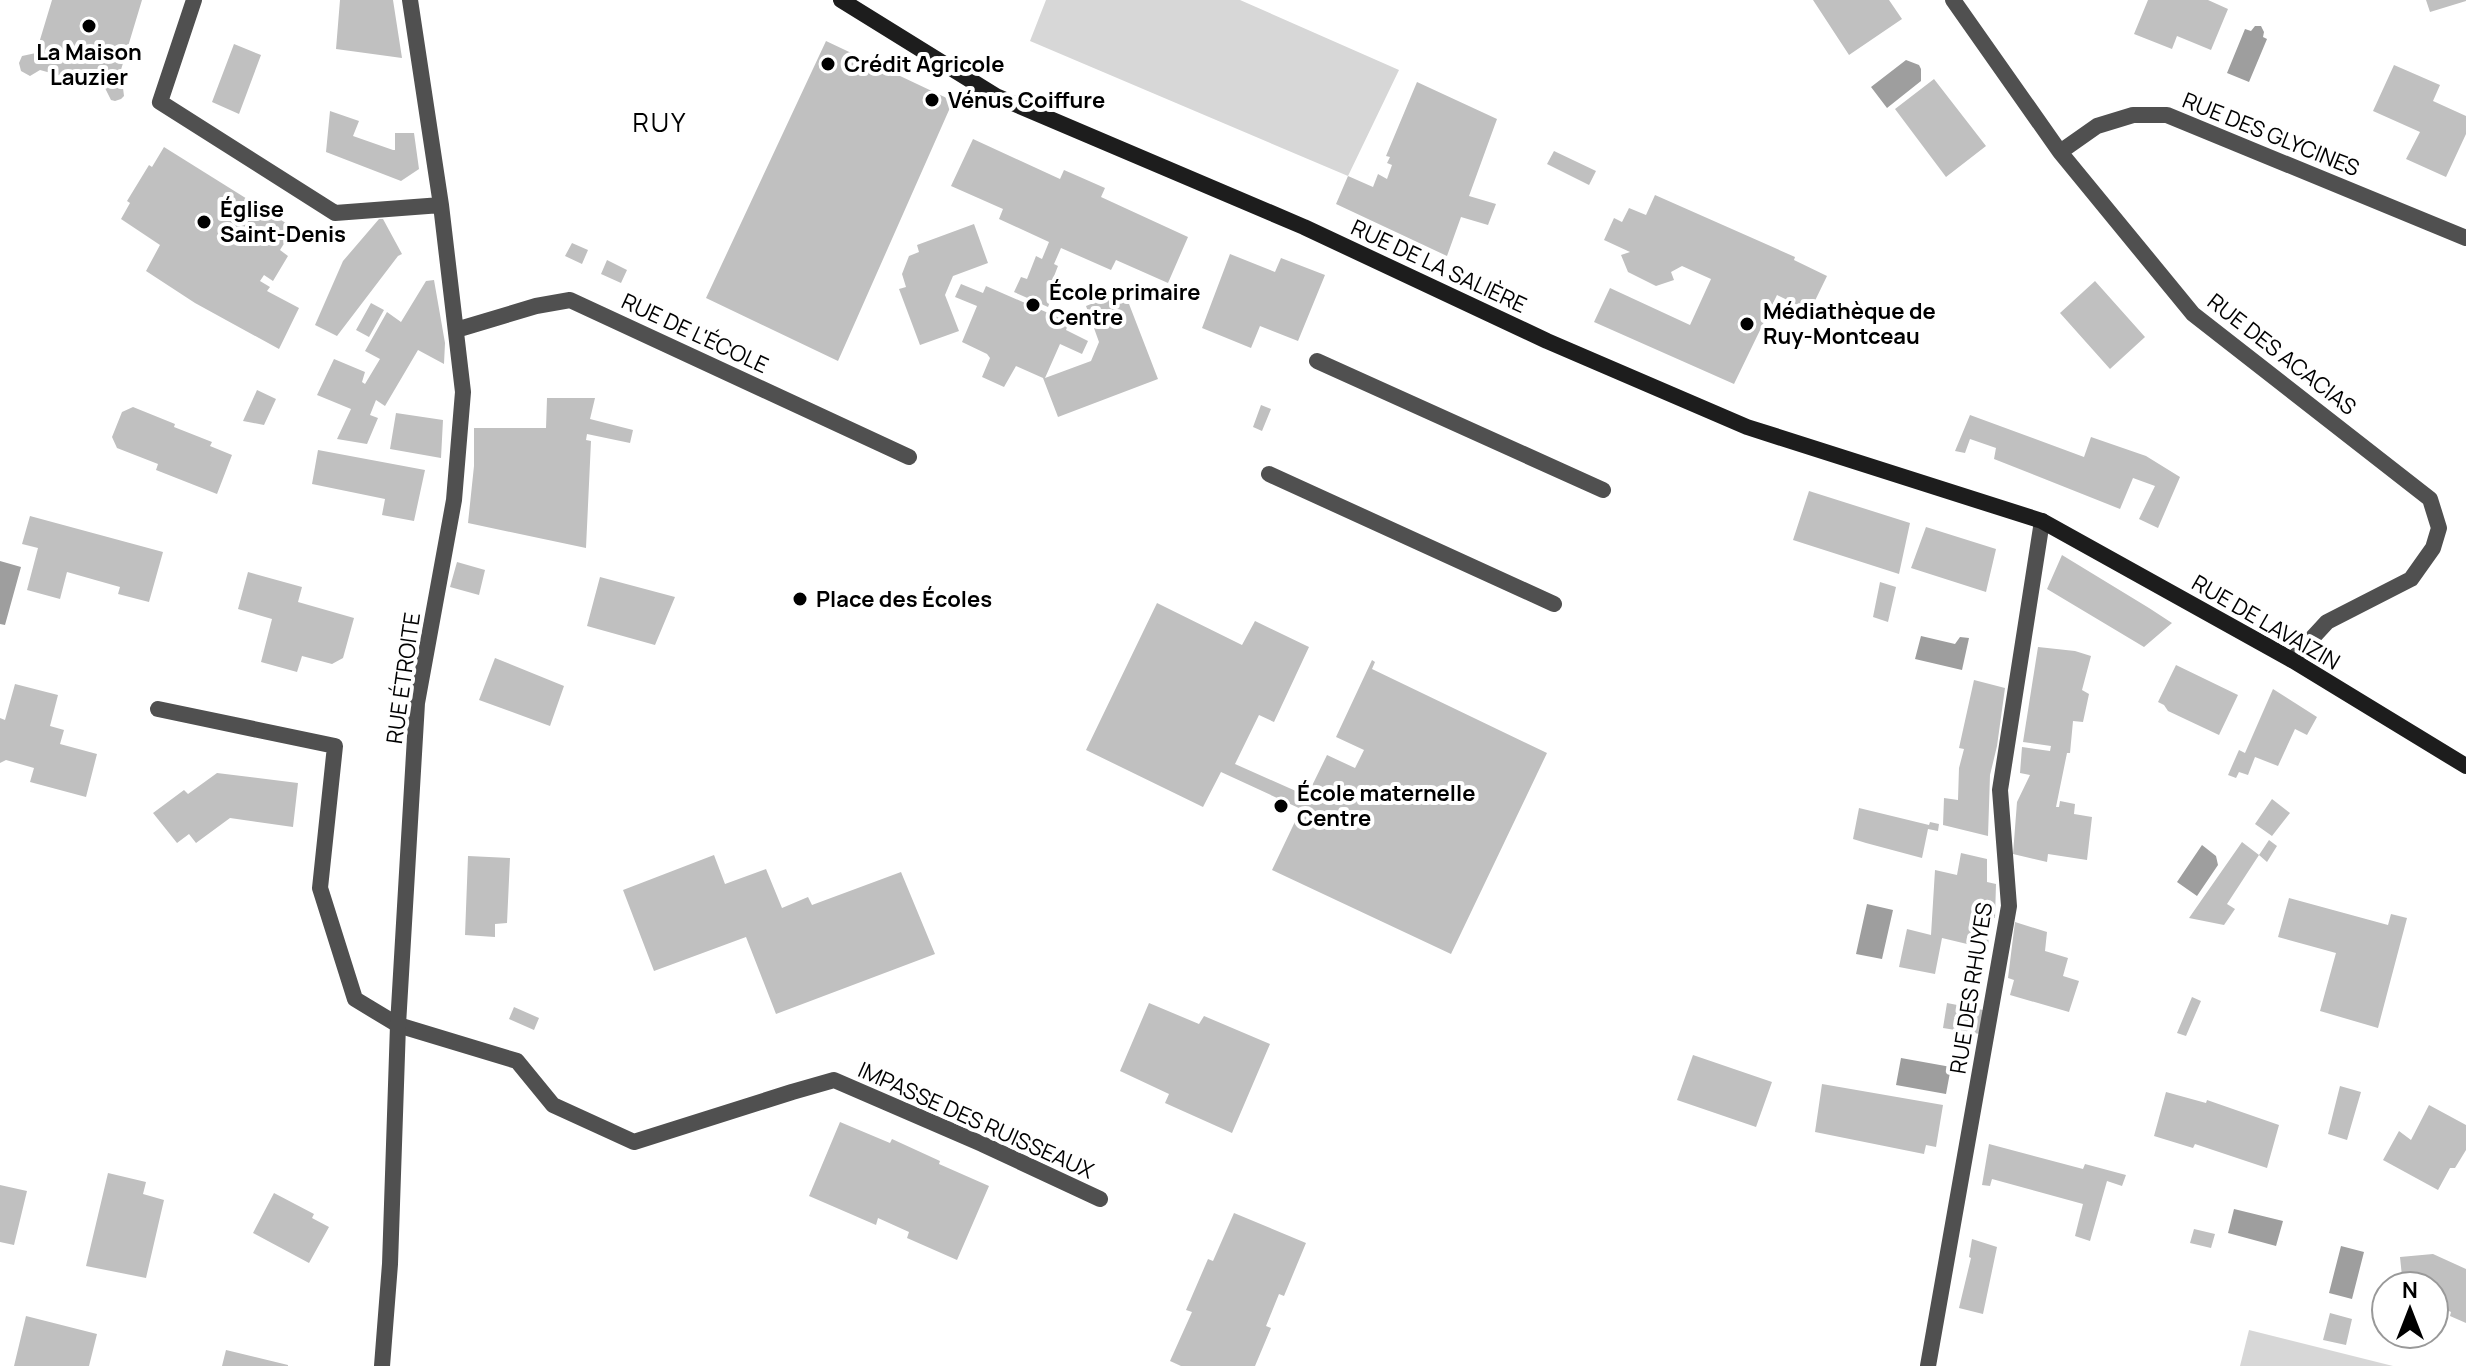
<svg xmlns="http://www.w3.org/2000/svg" width="2466" height="1366" font-family="Manrope,sans-serif">
<style>
.green{fill:#d7d7d7}
.water{fill:#9e9e9e}
.building{fill:#c0c0c0}
.lines{fill:none;stroke-linecap:round;stroke-linejoin:round}
.lane{stroke:#505050;stroke-width:16}
.street{stroke:#505050;stroke-width:16}
.secondary{stroke:#1d1d1d;stroke-width:16}
.poi-dot{fill:#000;stroke:#fff;stroke-width:3}
.labels{text-anchor:middle;stroke-width:8;stroke-linejoin:round;paint-order:stroke}
.poi-label{font-size:22px;font-weight:bold;fill:#000;stroke:#fff;text-anchor:start}
.street-label{font-size:22px;fill:#000;stroke:#fff}
.quarter-label{font-size:26px;letter-spacing:2px;fill:#000;stroke:#fff}
</style>
<rect width="100%" height="100%" fill="#fff"/>
<!-- green -->
<path class="green" d="M1046,0h194l159,70 -51,106 -318,-135z
M2249,1330l144,36h-153z"/>
<!-- water -->
<path class="water" d="M2255,26h6l3,6 -1,5 4,2 -18,43 -22,-9 18,-44 6,2z
M1906,60l13,5 2,4v12l-34,27 -16,-21z
M0,561l21,6 -16,58 -5,-1z
M1921,636l34,8 5,-7 9,1 -7,32 -47,-11z
M2202,845l14,11 2,9 -21,31 -20,-14z
M1867,904l26,6 -11,49 -26,-5z
M1901,1058l50,9 -5,27 -50,-9z
M2234,1209l49,12 -7,25 -48,-13z
M2341,1246l23,6 -12,47 -23,-6z"/>
<!-- building -->
<path class="building" d="M52,0h90l-25,83 6,5 1,8 -3,3 -6,2 -4,-1 -6,-12 -65,-18 -10,6 -9,-5 -2,-8 3,-7 14,-3z
M340,0h53l9,58 -66,-9z
M1813,0h76l13,19 -53,36z
M2148,0h60l20,9 -17,41 -34,-14 -5,13 -38,-15z
M2426,0h40v1l-36,11z
M826,41l127,60 -115,260 -132,-63z
M234,44l27,11 -22,59 -27,-12z
M2394,65l46,20 -7,16 33,15v18l-20,43 -40,-18 14,-27 -47,-21z
M1934,79l52,67 -40,31 -51,-68z
M1417,82l80,37 -28,77 27,8 -8,21 -27,-8 -14,39 -111,-52 12,-28 25,11 5,-13 9,5 5,-14 -5,-2 3,-6 -4,-1z
M330,111l29,10 -6,15 40,14h2v-17h19l5,36 -18,12 -75,-29z
M973,139l87,40 4,-9 41,18 -4,9 87,40 -20,46 -52,-23 -5,10 -50,-22 -7,16 4,2 -9,23 5,2 -6,16 -34,-15 7,-15 6,2 9,-23 6,3 7,-17 -50,-23 4,-10 -52,-23z
M164,147l125,78 -4,6 5,3 -10,16 8,6 -15,25 -9,-6 -4,6 10,6 -3,4 32,17 -20,41 -84,-46 -49,-32 14,-26 -39,-26 9,-16 -3,-2 22,-36 3,2z
M1554,151l42,20 -7,14 -42,-21z
M1655,195l140,62 -1,3 33,16 -17,35 -33,-16 -43,89 -140,-62 16,-34 80,37 21,-46 -29,-13 -11,6 3,8 -18,6 -28,-14 -7,-17 9,-3 -26,-12 10,-22 8,4 7,-14 17,7z
M379,219h4l19,35 -4,2 -61,80 -22,-11 28,-64z
M974,224l14,39 -35,13 -8,19 14,36 -39,14 -21,-56 7,-2 -4,-13 7,-18 10,-4 -2,-7z
M572,243l16,7 -6,14 -17,-8z
M1230,254l45,18 6,-14 44,17 -27,66 -38,-15 -9,22 -49,-20z
M607,260l20,10 -6,13 -20,-9z
M434,280l11,63 -1,21 -26,-14 -33,56 -9,-6 -6,15 8,3 -11,26 -30,-5 14,-30 -34,-14 17,-36 31,13 -3,10 3,2 15,-25 -15,-8 22,-39 14,10 25,-41z
M2095,281l50,56 -35,32 -50,-56z
M961,284l22,9 3,-7 83,36 -3,8 22,11 -6,13 -22,-10 -15,34 46,-17 8,-19 -13,-36 38,-15 34,88 -100,38 -15,-39 -27,-12 -12,21 -22,-10 8,-19 -3,-4 -25,-12 15,-36 -22,-9z
M371,303l13,7 -15,27 -13,-7z
M257,390l19,9 -12,26 -21,-4z
M547,398h48l-5,21 43,11 -3,13 -43,-9 -1,6 5,1 -5,107 -118,-25 6,-57v-38h72z
M1261,405l10,4 -9,22 -9,-4z
M133,407l42,17 -1,3 38,15 -2,4 22,9 -15,39 -61,-24 2,-6 -41,-16 -5,-11 10,-25z
M396,413l47,7 -2,38 -51,-9z
M1970,415l114,42 7,-20 55,19 34,21 -22,51 -19,-9 16,-33 -22,-8 -13,31 -126,-50 2,-11 -26,-9 -5,14 -10,-2z
M318,450l107,20 -11,51 -32,-6 3,-16 -73,-15z
M1809,491l101,32 -11,51 -106,-34z
M30,516l133,36 -14,50 -31,-8 2,-7 -53,-15 -7,27 -33,-9 11,-42 -16,-4z
M1926,527l70,22 -10,43 -75,-24z
M2062,555l87,53 23,15 -28,24 -97,-58z
M457,562l28,8 -6,25 -29,-8z
M248,572l54,15 -4,15 56,16 -11,40 -11,6 -30,-8 -5,16 -36,-10 11,-43 -34,-10z
M600,577l75,20 -20,48 -68,-19z
M1880,582l16,5 -8,35 -15,-5z
M1157,603l85,42 13,-24 54,26 -35,75 -15,-7 -24,49 72,32 20,-41 28,13 9,-18 -28,-13 36,-77 3,2 -3,7 175,84 -96,201 -179,-84 29,-61 -80,-37 -18,35 -117,-57z
M2038,647l37,4 16,5 -9,34 7,4 -6,28 -10,-1 -3,32h-3l-11,54h3l1,-6 15,3 -1,10 18,3 -5,43 -39,-6 -1,8 -34,-8 4,-52 13,-27 -10,-2 2,-26 28,4 1,-5 -28,-4z
M495,658l69,28 -14,40 -71,-26z
M2176,665l62,30 -19,40 -51,-24 -4,-6 -6,-3z
M1974,680l31,8 -8,58 -7,29 -2,61 -45,-11 1,-27 14,2 1,-32 5,-19 -5,-1z
M15,684l43,11 -8,31 14,4 -4,14 37,10 -11,43 -56,-15 4,-14 -28,-8 -6,3v-45l5,2z
M2273,689l44,28 -10,18 -12,-6 -17,37 -23,-9 -7,18 -9,-3 -3,6 -8,-3 11,-25 6,3z
M217,773l81,10 -5,44 -63,-9 -34,25 -7,-9 -12,9 -24,-30 31,-23 4,4z
M2272,799l18,14 -18,23 -17,-12z
M1859,808l70,17 1,-3 9,2 -1,7 -10,-2 -6,29 -56,-15 -13,-4z
M2269,840l8,6 -10,16 -8,-7z
M2242,842l17,13 -32,49 8,5 -11,16 -35,-7z
M1961,853l26,6v23l9,2 -1,34h-5l-2,31 -46,-11 -7,36 -36,-7 8,-38 24,6 4,-65 22,5z
M714,855l11,29 41,-15 16,39 26,-11 4,8 89,-33 34,82 -159,60 -30,-77 -92,34 -31,-81z
M468,856l42,2 -3,65 -12,1v13l-30,-2z
M2289,898l99,27 3,-11 16,4 -29,110 -58,-17 16,-58 -58,-16z
M2015,922l32,10 -2,19 23,7 -5,18 16,5 -10,31 -59,-17 4,-15 -6,-2z
M2192,997l9,4 -15,35 -9,-3z
M1149,1003l50,21 5,-8 66,28 -38,89 -67,-30 4,-9 -49,-23z
M1947,1003l36,7 -3,24 -37,-6z
M514,1007l25,11 -5,12 -25,-11z
M1693,1055l79,27 -16,45 -79,-27z
M1822,1084l121,21 -7,42 -10,-2 -2,9 -109,-22z
M2340,1086l21,6 -14,48 -19,-6z
M2166,1092l40,11 1,-3 72,25 -12,43 -72,-24 -2,4 -39,-12z
M2429,1105l37,20v25l-11,18h-5l-12,22 -55,-30 16,-29 12,9z
M840,1122l50,21 2,-4 48,22 -1,3 50,22 -32,74 -50,-22 2,-6 -31,-14 -2,7 -67,-29z
M1989,1144l94,25 2,-5 41,11 -4,11 -15,-5 -17,60 -15,-5 8,-32 -91,-25 -2,7 -8,-1z
M108,1173l38,9 -3,12 21,6 -18,78 -60,-12z
M0,1185l27,6 -13,54 -14,-3z
M274,1193l40,21 -2,4 17,9 -20,36 -56,-30z
M1234,1213l72,30 -22,53 -5,-2 -13,32 5,2 -16,38h-74l-11,-5 22,-49 -6,-2 22,-51 5,2z
M2194,1229l21,5 -4,14 -21,-5z
M1972,1239l25,8 -14,67 -24,-6 12,-50 -2,-1z
M2433,1254l33,15v54l-16,-7 1,-4 -17,-8v-18h-31l-3,-29z
M2330,1313l22,6 -6,26 -23,-5z
M26,1316l71,18 -8,32h-75z
M226,1350l62,15v1h-66z"/>
<g class="lines">
<!-- lane -->
<path class="lane" d="M1317,361l286,129
M1269,474l285,130
M158,709l177,37 -15,142 35,111 43,26 119,36 36,44 81,37 158,-50 42,-12 148,64 118,55"/>
<!-- street -->
<path class="street" d="M194,0l-34,102 175,111 106,-8
M1953,0l107,152 133,162 237,185 9,29 -6,20 -22,31 -84,43 -35,38
M2060,152l37,-26 36,-11h34l299,123
M456,330l80,-24 34,-6 339,157
M382,1366l8,-102 8,-239 19,-322 37,-203 9,-108 -22,-187 -31,-205
M1928,1366l81,-460 -9,-116 42,-269"/>
<!-- secondary -->
<path class="secondary" d="M841,0l155,96 308,131 243,114 200,86 295,94 250,139 174,106"/>
</g>
<!-- markers -->
<g class="poi-dot">
<circle cx="89" cy="26" r="8"/>
<circle cx="828" cy="64" r="8"/>
<circle cx="932" cy="100" r="8"/>
<circle cx="204" cy="222" r="8"/>
<circle cx="1033" cy="305" r="8"/>
<circle cx="1747" cy="324" r="8"/>
<circle cx="800" cy="599" r="8"/>
<circle cx="1281" cy="806" r="8"/>
</g>
<g class="labels">
<!-- poi labels -->
<g class="poi-label">
<text x="89" y="60" text-anchor="middle">La Maison<tspan x="89" dy="25">Lauzier</tspan></text>
<text x="844" y="72">Crédit Agricole</text>
<text x="948" y="108">Vénus Coiffure</text>
<text x="220" y="217">Église<tspan x="220" dy="25">Saint-Denis</tspan></text>
<text x="1049" y="300">École primaire<tspan x="1049" dy="25">Centre</tspan></text>
<text x="1763" y="319">Médiathèque de<tspan x="1763" dy="25">Ruy-Montceau</tspan></text>
<text x="816" y="607">Place des Écoles</text>
<text x="1297" y="801">École maternelle<tspan x="1297" dy="25">Centre</tspan></text>
</g>
<!-- street labels -->
<g class="street-label">
<text transform="translate(2271 134) rotate(22)" y="8">RUE DES GLYCINES</text>
<text transform="translate(1439 266) rotate(25)" y="8">RUE DE LA SALIÈRE</text>
<text transform="translate(695 333) rotate(25)" y="8">RUE DE L'ÉCOLE</text>
<text transform="translate(2282 354) rotate(38)" y="8">RUE DES ACACIAS</text>
<text transform="translate(2266 622) rotate(30)" y="8">RUE DE LAVAIZIN</text>
<text transform="translate(403 678) rotate(-82)" y="8">RUE ÉTROITE</text>
<text transform="translate(1971 988) rotate(-81)" y="8">RUE DES RHUYES</text>
<text transform="translate(976 1120) rotate(24)" y="8">IMPASSE DES RUISSEAUX</text>
</g>
<!-- quarter labels -->
<g class="quarter-label">
<text x="660" y="132">RUY</text>
</g>
</g>
<!-- north arrow -->
<g transform="translate(2410 1310)"><circle r="38" fill="#ffffff" stroke="#999999" stroke-width="2"/>
<path d="M0-6L14 30L0 20L-14 30Z" fill="#000000"/>
<text y="-12" font-size="22" font-weight="bold" text-anchor="middle" fill="#000000">N</text>
</g>
</svg>
